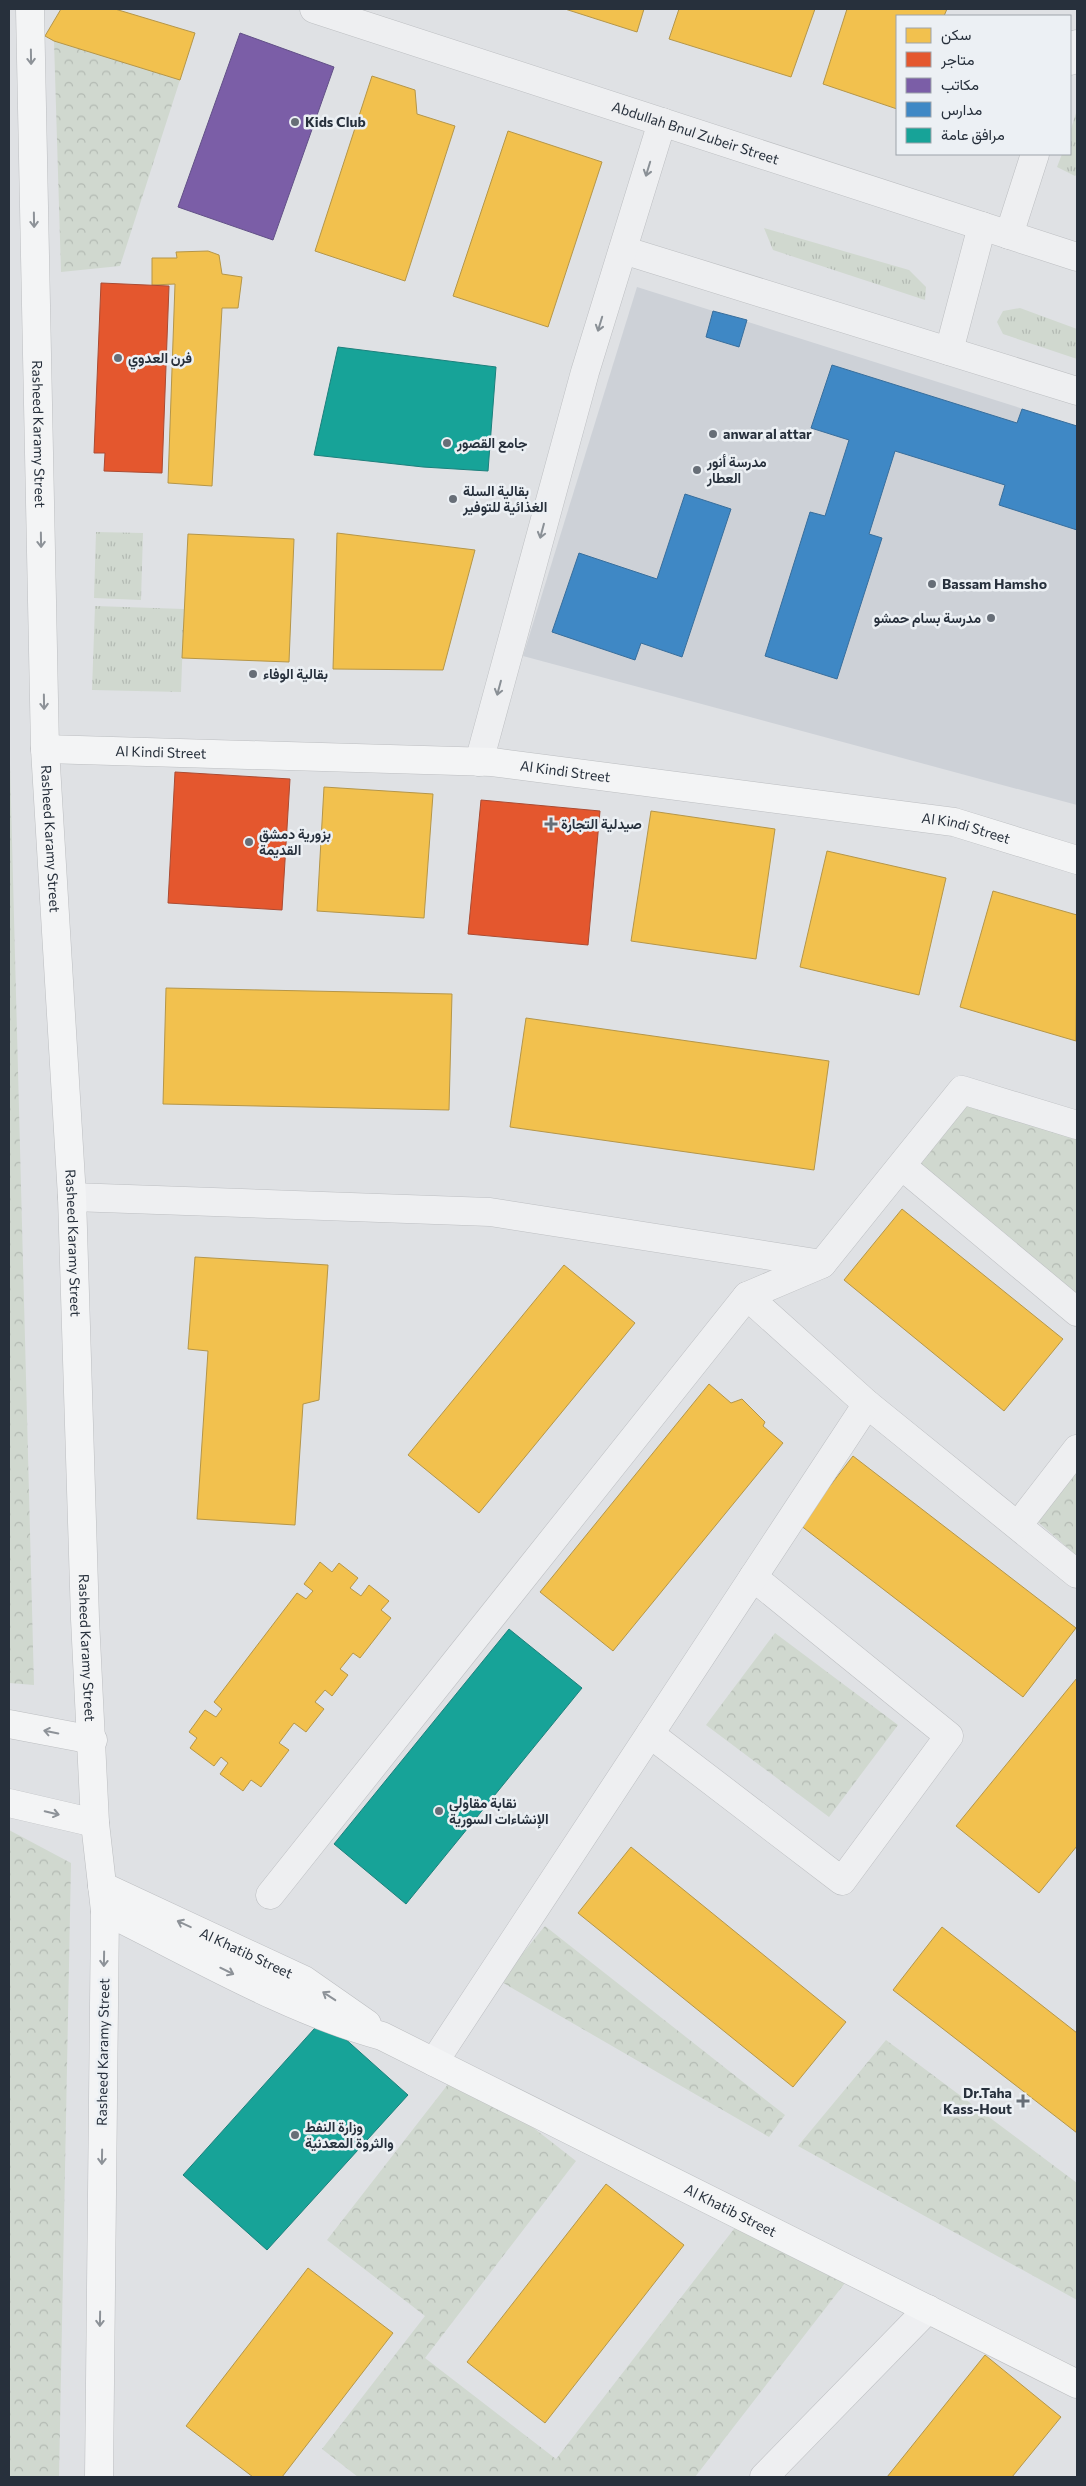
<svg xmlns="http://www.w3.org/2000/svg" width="1086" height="2486" font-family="Commissioner,Vazirmatn,sans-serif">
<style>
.built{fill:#cdd1d7}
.grass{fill:url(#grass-tufts)}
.forest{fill:url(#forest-crowns)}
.homes{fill:#f2c14e;stroke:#b59649}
.shops{fill:#e4572e;stroke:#ab4b32}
.offices{fill:#7b5ea7;stroke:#625087}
.schools{fill:#3f88c5;stroke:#386e9c}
.public{fill:#17a398;stroke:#1c807c}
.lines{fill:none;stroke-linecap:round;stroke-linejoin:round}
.minor-casing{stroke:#bdbfc2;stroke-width:29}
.major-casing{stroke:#bcbec1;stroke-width:29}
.minor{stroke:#eeeff1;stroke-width:28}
.major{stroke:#f3f4f5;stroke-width:28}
.oneway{stroke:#8d9298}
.oneway2{stroke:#8a9096}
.poi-dot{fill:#676e77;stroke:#ecf0f4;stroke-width:2}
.labels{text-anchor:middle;stroke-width:5;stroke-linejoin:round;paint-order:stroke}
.poi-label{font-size:14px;font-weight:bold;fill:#27303c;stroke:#ecf0f4;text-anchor:start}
.street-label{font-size:14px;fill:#27303c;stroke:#ecf0f4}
</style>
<defs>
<pattern id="grass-tufts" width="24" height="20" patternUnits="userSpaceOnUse" patternTransform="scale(1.25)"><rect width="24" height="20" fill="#d0d8cf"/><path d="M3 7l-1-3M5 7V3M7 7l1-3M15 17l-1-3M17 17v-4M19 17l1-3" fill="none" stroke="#b3bab3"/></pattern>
<pattern id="forest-crowns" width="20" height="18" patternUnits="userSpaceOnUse" patternTransform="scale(1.25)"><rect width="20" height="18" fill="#d0d8cf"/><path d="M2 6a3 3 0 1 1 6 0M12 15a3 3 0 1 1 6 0" fill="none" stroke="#b3bab3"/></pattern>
</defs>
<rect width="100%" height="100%" fill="#dfe1e4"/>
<!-- built -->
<path class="built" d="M637,287l440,139v379l-554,-149z"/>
<!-- grass -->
<path class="grass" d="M1077,110v64l-2,2 -18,-9 5,-13h8v-22z
M764,228l145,42 17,17 -1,13 -152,-50z
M1020,308l57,21v30l-74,-25 -6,-12 6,-11z
M96,532l47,1 -2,67 -47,-2z
M95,606l89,3 -3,83 -89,-2z"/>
<!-- forest -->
<path class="forest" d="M54,41l126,39 -60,186 -59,6z
M9,725l25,960 -25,-2z
M966,1103l111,34v161l-160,-134z
M1077,1468v88l-39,-34z
M775,1633l123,92 -69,92 -123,-92z
M9,1830l62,33 -12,614h-50z
M545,1926l240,189 -16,22 -269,-156z
M886,2040l191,143v117l-279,-154z
M459,2070l117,91 -151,197 131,101 181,-234 118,45 -160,207h-337l-36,-28 103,-133 -98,-76z"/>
<!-- homes -->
<path class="homes" d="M61,9h54l80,24 -15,47 -126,-39 -9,-5z
M565,9h79l-7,23z
M679,9h136l-24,68 -122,-38z
M847,9h100l-3,7h-47v93l-74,-25z
M372,76l43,14 2,24 38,12 -50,155 -90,-30z
M508,131l94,31 -54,165 -95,-31z
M208,251l11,4 3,19 20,3 -4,31h-16l-10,178 -44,-3 7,-199 -23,1v-27h25l-1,-6z
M337,533l138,17 -32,120 -110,-1z
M188,534l106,5 -5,123 -107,-4z
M324,787l109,7 -9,124 -107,-7z
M651,811l124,18 -19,130 -125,-18z
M827,851l119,27 -27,117 -119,-28z
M993,891l84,24 -1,126 -116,-34z
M166,988l286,6 -3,116 -286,-6z
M526,1018l303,43 -15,109 -304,-43z
M902,1209l161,130 -59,72 -160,-131z
M195,1257l133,8 -9,135 -16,4 -8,121 -98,-6 11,-168 -20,-2z
M564,1265l71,58 -156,190 -71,-58z
M709,1384l22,19 11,-4 23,23 -2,4 20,17 -170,208 -73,-59z
M853,1456l223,172 -53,69 -223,-172z
M320,1562l12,10 7,-9 19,15 -8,10 11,8 8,-11 20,16 -8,9 10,8 -31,40 -7,-5 -13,16 8,6 -16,21 -7,-6 -10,12 9,7 -18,23 -12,-9 -15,20 10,7 -28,37 -10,-7 -8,11 -23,-17 8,-11 -7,-6 -7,9 -24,-18 7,-10 -8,-6 16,-22 11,7 6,-8 -8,-7 83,-109 9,6 7,-8 -9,-7z
M1077,1678v168l-38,47 -83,-67z
M631,1847l215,175 -53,65 -215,-174z
M942,1927l135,106v100l-184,-143z
M606,2184l78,61 -139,178 -78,-61z
M308,2268l85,65 -111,144h-29l-67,-51z
M985,2355l76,62 -49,60h-125z"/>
<!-- shops -->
<path class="shops" d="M101,283l68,3 -7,187 -58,-2 1,-18h-11z
M175,772l115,7 -8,131 -114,-7z
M481,800l119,11 -12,134 -120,-11z"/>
<!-- offices -->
<path class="offices" d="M240,33l94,34 -61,173 -95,-33z"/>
<!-- schools -->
<path class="schools" d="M713,311l34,9 -8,27 -33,-10z
M832,365l185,58 5,-14 55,17v104l-78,-25 6,-20 -110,-34 -26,83 13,4 -45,141 -72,-23 45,-144 15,4 24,-76 -38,-12z
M685,494l46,15 -49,148 -41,-14 -6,17 -83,-28 27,-79 78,26z"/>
<!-- public -->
<path class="public" d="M338,347l158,20 -8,104 -65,-4 -109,-12z
M509,1629l73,59 -176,216 -72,-60z
M323,2019l85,76 -141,155 -84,-75z"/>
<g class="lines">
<defs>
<g id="minor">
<path id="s1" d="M314,9l763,248"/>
<path d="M1070,61l7,-17"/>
<path d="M1009,235l26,-81"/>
<path d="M623,250l454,141"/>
<path d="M949,351l33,-125"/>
<path d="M479,762l106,-390 77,-250"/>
<path d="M902,1166l175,146"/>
<path d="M72,1197l418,15 332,52"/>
<path d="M747,1296l120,108 210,170"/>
<path d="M1019,1524l58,-75"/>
<path d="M650,1734l192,147 107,-145 -196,-159"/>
<path d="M270,1895l477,-599 75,-32 140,-174 115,35"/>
<path d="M434,2062l433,-658"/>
<path d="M764,2477l164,-168"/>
</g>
<g id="major">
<path id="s2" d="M30,9l15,740 27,448 13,422 10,204 10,88 -6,566"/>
<path id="s3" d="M45,749l447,13 462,60 123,38"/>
<path d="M9,1724l84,16"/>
<path d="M9,1803l86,20"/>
<path id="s4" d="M102,1886l202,94 63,44"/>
<path id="s5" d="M105,1911c88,43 182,99 277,125l695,348"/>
</g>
</defs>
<!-- minor casing -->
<use href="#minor" class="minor-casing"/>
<!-- major casing -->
<use href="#major" class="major-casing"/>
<!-- minor -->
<use href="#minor" class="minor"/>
<!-- major -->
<use href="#major" class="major"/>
</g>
<!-- one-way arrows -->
<defs><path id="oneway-shaft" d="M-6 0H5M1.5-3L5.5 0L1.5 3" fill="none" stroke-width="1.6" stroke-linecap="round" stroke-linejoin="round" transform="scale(1.25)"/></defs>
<g class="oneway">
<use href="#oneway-shaft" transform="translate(31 57) rotate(89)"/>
<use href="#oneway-shaft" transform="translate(34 220) rotate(89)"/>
<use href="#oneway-shaft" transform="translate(41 540) rotate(89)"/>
<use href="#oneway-shaft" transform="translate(44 702) rotate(89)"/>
<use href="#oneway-shaft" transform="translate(51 1732) rotate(-169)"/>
<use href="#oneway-shaft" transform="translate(52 1813) rotate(13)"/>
<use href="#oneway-shaft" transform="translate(184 1924) rotate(-155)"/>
<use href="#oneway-shaft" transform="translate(104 1959) rotate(91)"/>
<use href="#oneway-shaft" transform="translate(227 1971) rotate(26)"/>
<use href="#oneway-shaft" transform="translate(329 1996) rotate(-147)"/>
<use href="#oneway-shaft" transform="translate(102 2157) rotate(91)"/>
<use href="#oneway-shaft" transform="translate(100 2319) rotate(91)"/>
</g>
<g class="oneway2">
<use href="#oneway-shaft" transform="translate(648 169) rotate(107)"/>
<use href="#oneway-shaft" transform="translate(600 324) rotate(107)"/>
<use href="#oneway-shaft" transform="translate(542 531) rotate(105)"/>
<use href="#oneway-shaft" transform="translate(499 688) rotate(105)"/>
</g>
<!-- markers -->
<g class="poi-dot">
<circle cx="295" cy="122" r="5"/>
<circle cx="118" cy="358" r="5"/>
<circle cx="713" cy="434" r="5"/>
<circle cx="447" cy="443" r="5"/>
<circle cx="697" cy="470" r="5"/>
<circle cx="453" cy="499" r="5"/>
<circle cx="932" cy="584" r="5"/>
<circle cx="991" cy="618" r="5"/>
<circle cx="253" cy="674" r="5"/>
<path d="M548.5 816.5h5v5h5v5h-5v5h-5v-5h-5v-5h5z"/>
<circle cx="249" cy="842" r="5"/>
<circle cx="439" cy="1811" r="5"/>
<path d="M1020.5 2093.5h5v5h5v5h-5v5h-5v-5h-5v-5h5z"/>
<circle cx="295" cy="2135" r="5"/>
</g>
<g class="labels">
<!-- poi labels -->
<g class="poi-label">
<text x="305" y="127">Kids Club</text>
<text x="128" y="363">فرن العدوي</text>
<text x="723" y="439">anwar al attar</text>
<text x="457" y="448">جامع القصور</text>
<text x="707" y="467">مدرسة أنور<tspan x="707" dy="16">العطار</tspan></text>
<text x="463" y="496">بقالية السلة<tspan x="463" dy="16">الغذائية للتوفير</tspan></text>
<text x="942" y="589">Bassam Hamsho</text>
<text x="981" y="623" text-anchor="end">مدرسة بسام حمشو</text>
<text x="263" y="679">بقالية الوفاء</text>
<text x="561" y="829">صيدلية التجارة</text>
<text x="259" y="839">بزورية دمشق<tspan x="259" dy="16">القديمة</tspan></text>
<text x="449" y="1808">نقابة مقاولي<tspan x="449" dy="16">الإنشاءات السورية</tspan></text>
<text x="1012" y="2098" text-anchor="end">Dr.Taha<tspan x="1012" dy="16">Kass-Hout</tspan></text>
<text x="305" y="2132">وزارة النفط<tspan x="305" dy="16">والثروة المعدنية</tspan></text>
</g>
<!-- street labels -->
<g class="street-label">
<text dy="5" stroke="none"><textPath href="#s1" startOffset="401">Abdullah Bnul Zubeir Street</textPath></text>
<text dy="5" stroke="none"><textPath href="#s2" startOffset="425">Rasheed Karamy Street</textPath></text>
<text dy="5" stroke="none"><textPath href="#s3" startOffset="116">Al Kindi Street</textPath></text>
<text dy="5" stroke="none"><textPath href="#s3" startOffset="521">Al Kindi Street</textPath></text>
<text dy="5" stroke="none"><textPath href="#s3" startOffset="926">Al Kindi Street</textPath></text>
<text dy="5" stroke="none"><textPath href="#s2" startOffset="830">Rasheed Karamy Street</textPath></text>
<text dy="5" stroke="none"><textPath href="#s2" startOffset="1235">Rasheed Karamy Street</textPath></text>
<text dy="5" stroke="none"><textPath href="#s2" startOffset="1640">Rasheed Karamy Street</textPath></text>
<text dy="5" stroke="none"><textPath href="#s4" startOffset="159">Al Khatib Street</textPath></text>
<text transform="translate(103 2052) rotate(-89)" y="5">Rasheed Karamy Street</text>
<text dy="5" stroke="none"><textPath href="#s5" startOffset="694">Al Khatib Street</textPath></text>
</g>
</g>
<!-- border -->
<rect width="1086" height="2486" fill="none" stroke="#27303c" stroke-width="20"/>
<!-- legend -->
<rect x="896" y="15" width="175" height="140" fill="#ecf0f4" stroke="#9da3aa"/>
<rect x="906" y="28" width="25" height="15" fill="#f2c14e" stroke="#9da3aa"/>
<text x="941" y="40" font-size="15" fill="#27303c">سكن</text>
<rect x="906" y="52" width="25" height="15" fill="#e4572e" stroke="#9da3aa"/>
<text x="941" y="65" font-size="15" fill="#27303c">متاجر</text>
<rect x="906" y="78" width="25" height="15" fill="#7b5ea7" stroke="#9da3aa"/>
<text x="941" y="90" font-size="15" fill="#27303c">مكاتب</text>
<rect x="906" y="102" width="25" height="15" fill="#3f88c5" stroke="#9da3aa"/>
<text x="941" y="115" font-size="15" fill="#27303c">مدارس</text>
<rect x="906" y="128" width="25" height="15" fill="#17a398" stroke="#9da3aa"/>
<text x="941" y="140" font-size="15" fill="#27303c">مرافق عامة</text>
</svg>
